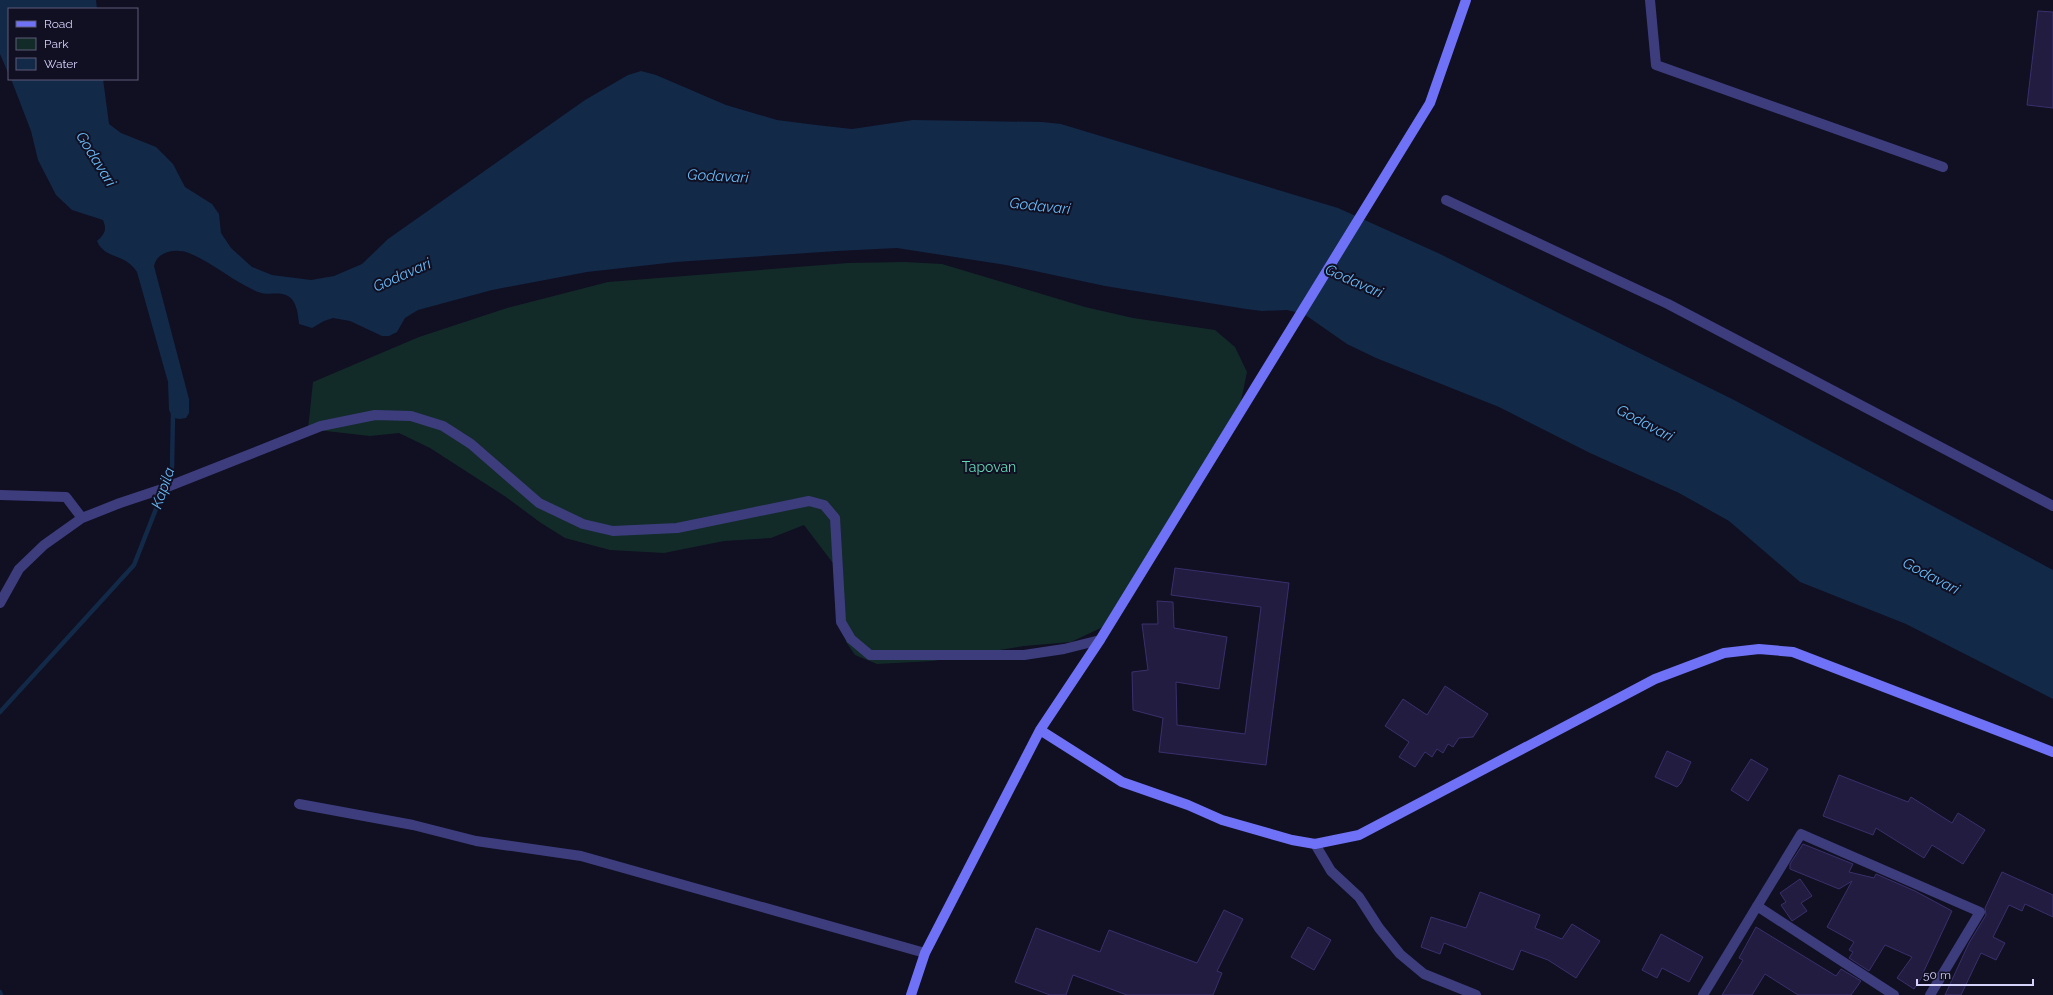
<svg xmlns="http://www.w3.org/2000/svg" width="2053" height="995" font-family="Raleway,sans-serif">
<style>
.green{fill:#122b29}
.water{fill:#122948}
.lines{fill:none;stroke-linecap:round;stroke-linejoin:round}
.stream{stroke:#122948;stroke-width:4.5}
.building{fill:#221c41;stroke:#39306c}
.street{stroke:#3d3d7e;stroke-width:10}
.secondary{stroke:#6f72f6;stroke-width:10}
.labels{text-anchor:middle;stroke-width:4;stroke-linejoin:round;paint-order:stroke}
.park-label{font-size:14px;fill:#63d8b5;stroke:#110f22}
.water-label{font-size:15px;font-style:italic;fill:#67baf6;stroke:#110f22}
</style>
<rect width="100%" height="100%" fill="#110f22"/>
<!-- green -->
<path class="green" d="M905,262l37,2 143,43 48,11 82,12 20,17 12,25 -6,29 -136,225 -34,16 -47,4 -91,15 -56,3 -22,-9 -9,-13 -4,-67 -38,-50 -33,13 -47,3 -60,12 -54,-3 -45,-12 -24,-15 -35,-26 -76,-49 -31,-15 -29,3 -62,-7 5,-47 106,-45 88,-29 101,-26 240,-19z"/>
<!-- water -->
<path class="water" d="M0,0h96l1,9h-88v66l-9,-21z
M641,71l15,4 70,30 51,15 39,5 36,4 61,-9 129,2 19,2 277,84 100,45 298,148 317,169v129l-147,-75 -106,-42 -71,-61 -50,-28 -89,-40 -91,-46 -123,-49 -29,-14 -43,-30 -17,-4 -25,1 -16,-2 -141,-23 -99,-21 -109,-17 -60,3 -161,11 -89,10 -95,18 -74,20 -13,8 -8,14 -8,4h-7l-32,-15 -17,-3 -9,3 -12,7 -13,-4c-1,-9 -2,-23 -11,-28 -9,-5 -20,0 -30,-4 -24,-10 -45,-29 -69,-39 -13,-5 -32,-2 -35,13l35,133v14l-3,5 -6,1 -7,-1 -4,-8 -1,-28 -31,-110c-13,-20 -32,-12 -40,-31 8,-7 10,-11 6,-21l-31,-10 -16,-15 -18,-35 -7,-29 -20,-52h92l6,45 12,9 35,14 17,17 12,23 27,17 7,10 2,19 10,15 21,19 20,8 39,5 23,-4 28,-12 26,-25 197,-139 43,-25z"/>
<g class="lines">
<!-- stream -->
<path class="stream" d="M0,712l134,-147 38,-97 1,-55
M0,992l1,3"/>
</g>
<!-- building -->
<path class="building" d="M2038,11l15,1v96l-26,-3z
M1175,568l114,15 -23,182 -107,-13 4,-34 -30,-8 -1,-38 16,-2 -6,-46h16l-1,-23 16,1 1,26 53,9 -8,52 -43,-7 1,43 68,9 16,-127 -90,-12z
M1445,686l43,28 -15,23 -14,1 -6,9 -5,-3 -5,9 -6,-4 -5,8 -7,-5 -10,15 -16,-10 10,-15 -24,-16 18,-27 24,16z
M1667,751l24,11 -10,21 -4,4 -22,-10z
M1751,759l17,10 -20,32 -17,-11z
M1839,775l69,27 3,-5 41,26 6,-10 27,17 -22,34 -31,-19 -8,13 -48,-30 -3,7 -50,-19z
M1803,844l50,20 -4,8 25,6 2,-4 39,17 37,20 -29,62 1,1 -10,15 -17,-11 15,-21 -27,-12 -16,26 -20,-13 4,-6 -4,-2 5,-8 -27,-15 25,-46 -13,8 -49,-20v-5z
M2002,872l51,23v22l-28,-13 -3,7 -13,-6 -16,32 12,6 -9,17 -15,-7 -20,42h-16l24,-52 17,-28 -1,-7z
M1800,879l12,17 -11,7 6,8 -15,10 -11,-16 5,-3 -6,-9z
M1480,892l60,23 -5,13 27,11 10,-15 28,17 -24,37 -28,-18 -27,-10 -8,20 -69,-27 -4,11 -19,-7 10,-30 35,11z
M1224,910l19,9 -26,52 5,2 -9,22h-86l-54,-20 -7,20h-16l-35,-13 21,-54 64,24 9,-22 88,33z
M1308,927l23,13 -17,30 -23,-13z
M1756,927l80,49 5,-7 20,12 -10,14h-53l-33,-21 -13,21h-30l21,-35 -4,-2z
M1661,934l42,23 -14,25 -27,-14 -5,10 -15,-8z"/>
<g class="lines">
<!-- street -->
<path class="street" d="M1650,0l6,65 287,102
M1446,200l222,104 385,202
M0,495l66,2 16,21
M0,603l19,-34 25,-24 38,-27 38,-15 42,-14 159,-63 54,-11 36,1 32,10 28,18 68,59 44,21 30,7 64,-3 132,-27 15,4 11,13 6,104 10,17 19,16h154l40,-6 36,-9
M299,804l114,21 63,16 105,15 344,97
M1315,844l16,27 28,26 20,31 21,26 24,20 52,21
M1757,906l137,89
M1703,995l98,-161 179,78 -50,83"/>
<!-- secondary -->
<path class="secondary" d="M1040,730l82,52 66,23 34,15 70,20 23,4 44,-9 296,-156 69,-26 35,-4 34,3 260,100
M911,995l14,-42 115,-223 60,-90 330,-537 36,-103"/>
</g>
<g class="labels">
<!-- park labels -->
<g class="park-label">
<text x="989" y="472">Tapovan</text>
</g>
<!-- water labels -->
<g class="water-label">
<text transform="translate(96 159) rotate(58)" y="5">Godavari</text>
<text transform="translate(718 176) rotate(3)" y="5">Godavari</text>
<text transform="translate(1040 206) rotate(6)" y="5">Godavari</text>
<text transform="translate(402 275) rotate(-24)" y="5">Godavari</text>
<text transform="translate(1354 281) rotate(24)" y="5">Godavari</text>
<text transform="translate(1645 423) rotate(28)" y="5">Godavari</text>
<text transform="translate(163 488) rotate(-71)" y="5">Kapila</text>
<text transform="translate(1931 576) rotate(28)" y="5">Godavari</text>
</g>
</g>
<!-- legend -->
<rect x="8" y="8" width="130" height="72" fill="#110f22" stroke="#5f5d79"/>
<rect x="16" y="21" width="20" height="6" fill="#6f72f6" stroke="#5f5d79"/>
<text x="44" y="28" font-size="12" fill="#d5d2fc">Road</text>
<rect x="16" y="38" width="20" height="12" fill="#122b29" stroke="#5f5d79"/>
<text x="44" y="48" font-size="12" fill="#d5d2fc">Park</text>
<rect x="16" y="58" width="20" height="12" fill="#122948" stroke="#5f5d79"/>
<text x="44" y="68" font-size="12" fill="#d5d2fc">Water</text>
<!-- scale -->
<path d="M1917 979v6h116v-6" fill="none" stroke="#d5d2fc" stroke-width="2"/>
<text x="1923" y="979" font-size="12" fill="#d5d2fc" stroke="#110f22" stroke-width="3" paint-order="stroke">50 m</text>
</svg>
